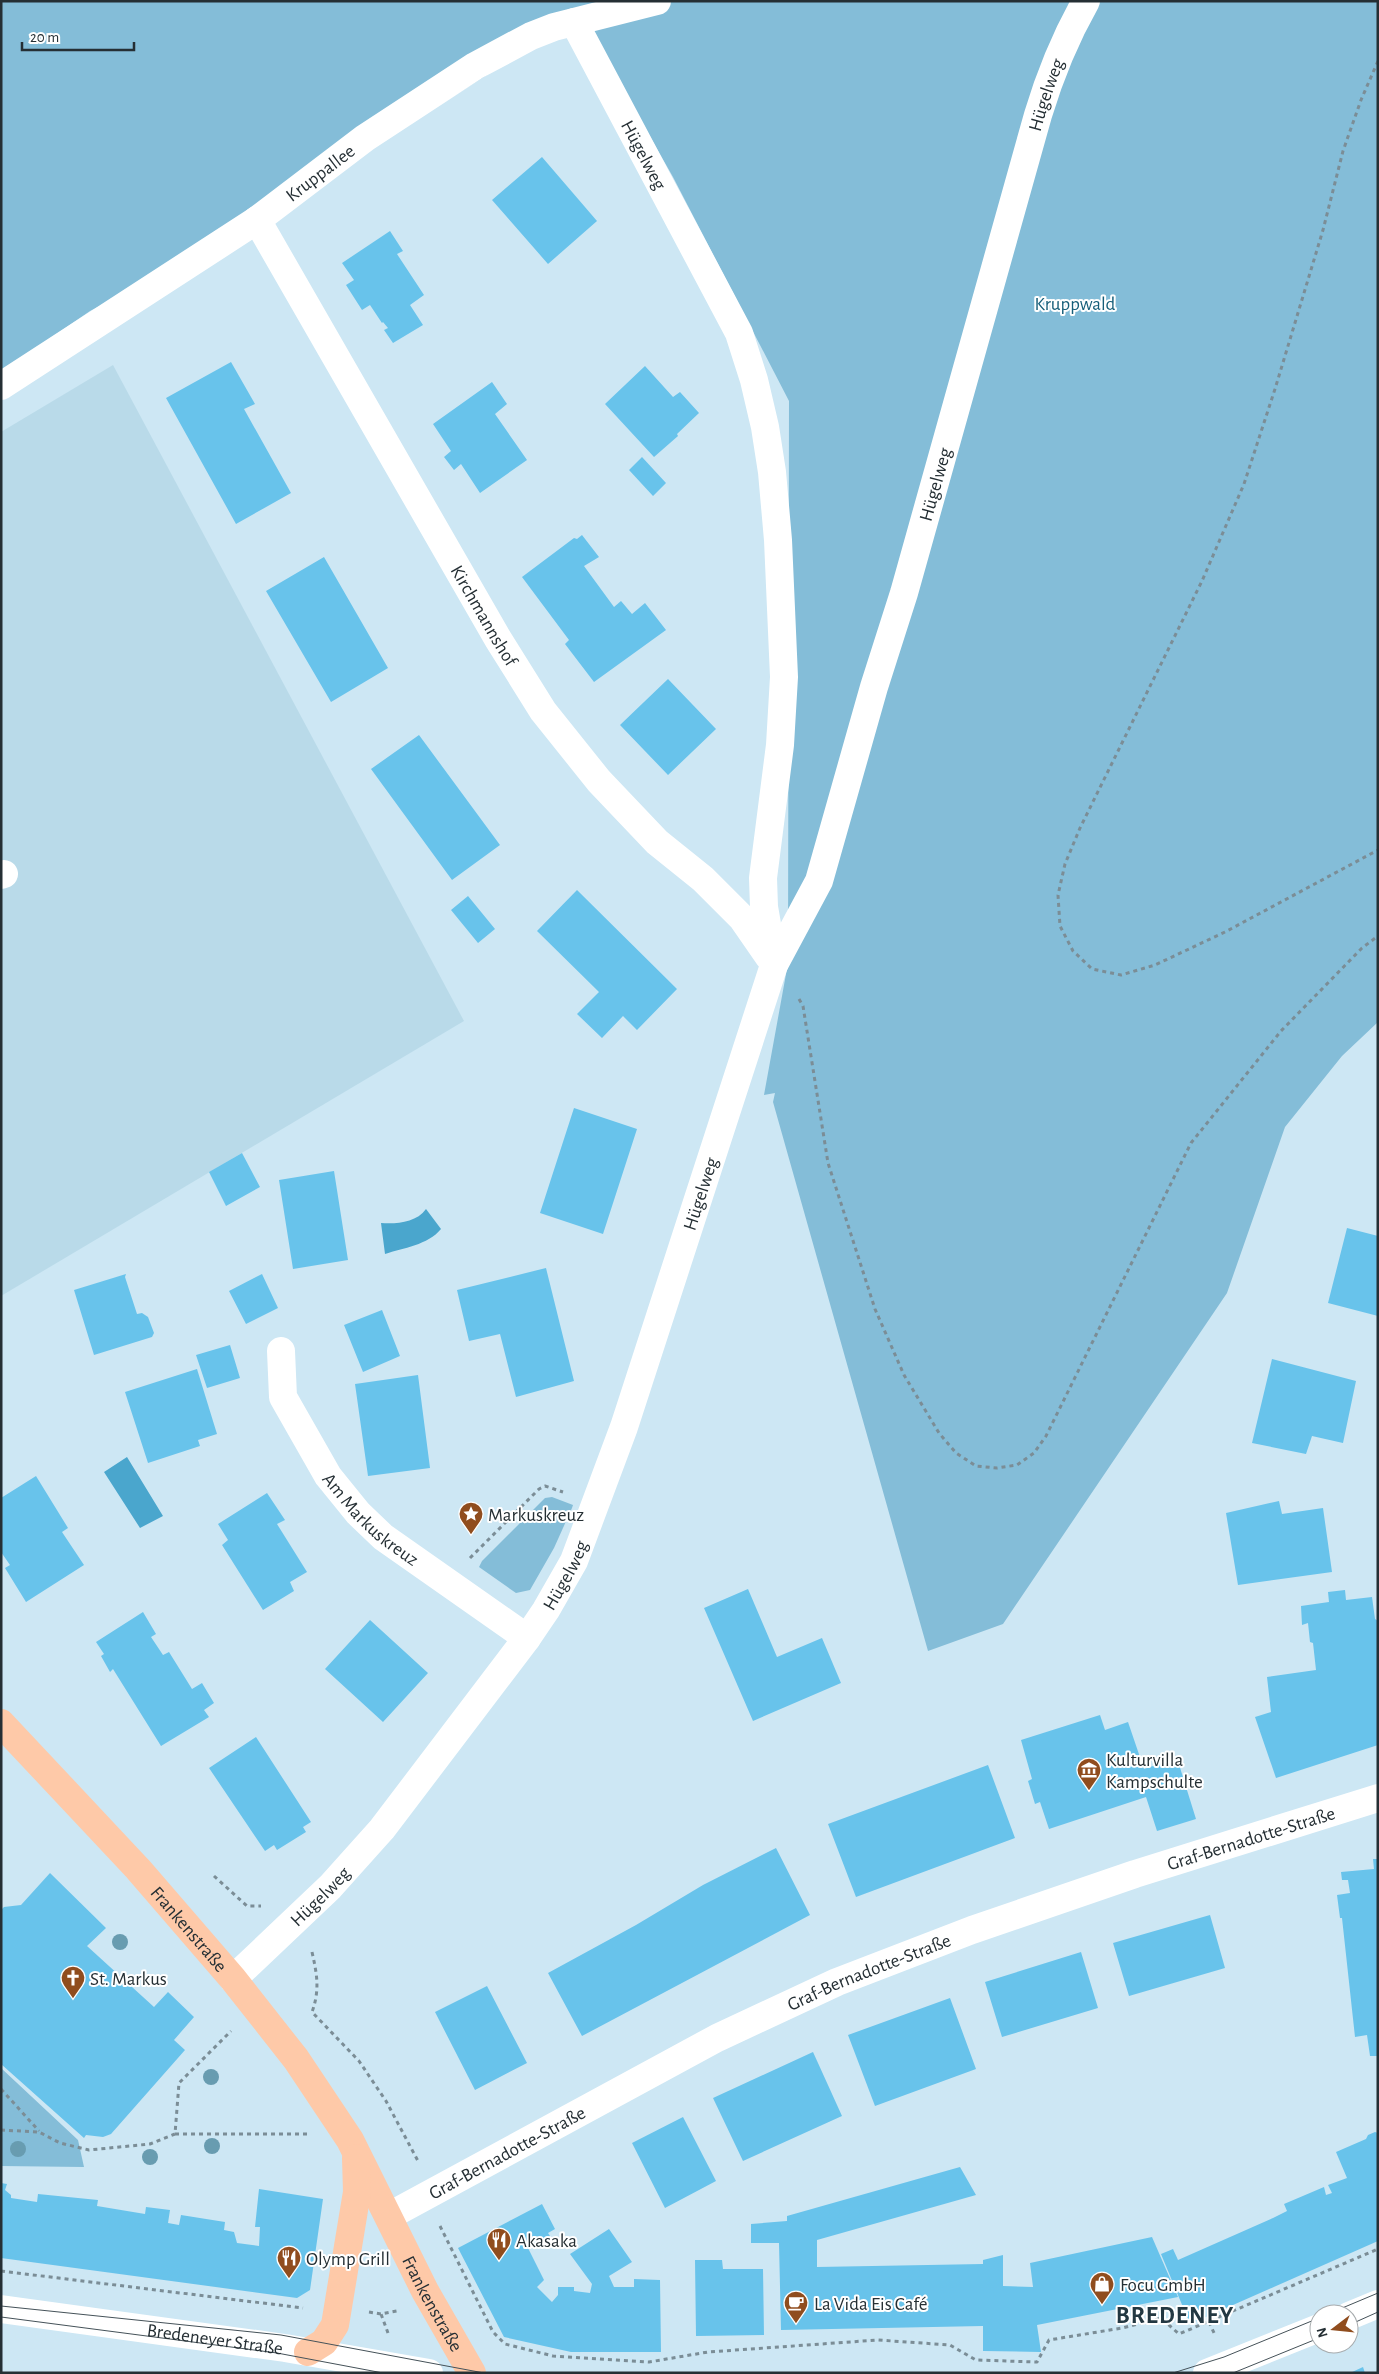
<svg xmlns="http://www.w3.org/2000/svg" width="1379" height="2374" font-family="'Alegreya Sans',sans-serif">
<style>
.built{fill:#b9dae9}
.green{fill:#84bdd8}
.water{fill:#4aa6cd}
.building{fill:#68c3eb}
.lines{fill:none;stroke-linecap:round;stroke-linejoin:round}
.path{stroke:#7b8d96;stroke-width:3;stroke-dasharray:4 4;stroke-linecap:butt}
.minor{stroke:#fff;stroke-width:28}
.major{stroke:#fec9a8;stroke-width:28}
.tram{stroke:#455259;stroke-width:1}
.tree{fill:#689cb0}
.labels{text-anchor:middle;stroke-width:4;stroke-linejoin:round;paint-order:stroke}
.street-label{font-size:19px;fill:#252f34;stroke:#fff}
.park-label{font-size:19px;fill:#165e79;stroke:#fff}
.poi-label{font-size:19px;fill:#252f34;stroke:#fff;text-anchor:start}
.district-label{font-size:24px;font-weight:bold;letter-spacing:1px;fill:#233842;stroke:#fff}
</style>
<rect width="100%" height="100%" fill="#cde7f4"/>
<!-- built -->
<path class="built" d="M113,365l351,656 -463,275v-864z"/>
<!-- green -->
<path class="green" d="M1,1h1377v1021l-36,34 -57,71 -58,166 -224,331 -75,27 -155,-549 2,-9 -11,2 24,-132 1,-562 -116,-224 -92,-162 -358,228 -133,68 -89,61z
M552,1497l21,8 -1,3 -18,40 -24,42 -14,3 -37,-26 3,-6 63,-63z
M1,2068l77,72 6,27 -83,-1z"/>
<!-- water -->
<path class="water" d="M426,1209l15,20c-13,16 -38,19 -56,25l-4,-31c15,1 35,0 45,-14z
M127,1457l36,59 -23,12 -36,-56z"/>
<!-- building -->
<path class="building" d="M542,157l55,64 -49,43 -56,-64z
M390,231l13,20 -6,3 27,41 -14,10 13,20 -30,18 -9,-13 4,-2 -5,-6 -1,1 -12,-18 -8,5 -16,-25 8,-5 -12,-17z
M231,362l24,42 -11,5 47,84 -55,31 -70,-126z
M645,366l28,31 7,-5 19,21 -22,21 1,2 -24,21 -49,-53z
M492,382l15,22 -12,10 32,46 -47,33 -19,-29 -7,6 -10,-13 7,-6 -18,-27z
M642,457l24,26 -13,13 -24,-26z
M582,535l17,22 -15,9 30,41 7,-6 11,13 13,-11 21,27 -72,52 -29,-38 4,-4 -47,-63 52,-39 3,1z
M324,557l64,111 -57,34 -65,-111z
M668,679l48,50 -48,46 -48,-50z
M419,735l81,110 -48,35 -81,-111z
M577,890l100,99 -40,41 -14,-14 -21,22 -25,-24 22,-22 -62,-61z
M468,896l27,33 -17,14 -27,-33z
M574,1108l63,21 -34,105 -63,-21z
M242,1153l18,34 -34,19 -17,-34z
M334,1171l14,89 -55,9 -14,-89z
M1347,1228l31,8v80l-50,-13z
M546,1268l28,113 -58,16 -16,-63 -31,7 -12,-51z
M126,1274l-1,3 12,37 5,-1 6,4 6,16 -2,4 -58,18 -20,-65z
M262,1274l16,34 -32,16 -17,-33z
M382,1310l18,46 -37,16 -19,-47z
M230,1345l10,33 -33,10 -11,-33z
M1272,1359l84,22 -13,62 -31,-7 -6,18 -54,-11z
M197,1369l20,65 -19,6 2,6 -52,17 -23,-71z
M418,1375l12,93 -62,8 -13,-92z
M36,1476l32,52 -6,4 22,33 -58,37 -21,-34 5,-3 -9,-13v-54z
M267,1493l18,27 -8,4 30,48 -17,10 4,9 -31,19 -41,-65 6,-5 -10,-16z
M1279,1501l3,13 41,-6 9,64 -94,13 -12,-72z
M748,1589l29,68 45,-19 19,45 -88,38 -49,-113z
M1345,1590l1,10 26,-3 3,22 3,2v124l-102,33 -21,-61 16,-5 -4,-35 49,-7 -3,-27 -3,-1 -2,-19 -6,2 -1,-19 28,-4 -1,-10z
M143,1612l13,22 -5,3 12,18 6,-3 23,37 10,-6 12,20 -10,7 5,7 -48,29 -48,-77 -3,3 -9,-16 3,-2 -8,-12z
M370,1620l58,53 -45,49 -58,-53z
M1100,1715l5,15 23,-8 16,47 33,-11 19,61 -39,12 -11,-34 -97,32 -9,-27 -5,2 -7,-23 4,-2 -11,-39z
M256,1737l55,85 -8,5 3,5 -29,18 -3,-5 -9,6 -56,-83z
M988,1765l27,73 -159,59 -28,-73z
M776,1848l34,67 -228,121 -34,-63 88,-48 67,-40z
M1373,1859h5v197h-8l-3,-21 -12,2 -13,-119h-2l-3,-23 13,-2 -2,-13h-6l-1,-8 33,-3z
M50,1873l56,55 -19,18 67,61 14,-15 26,25 -20,23 11,10 -74,84 -8,3 -17,-2 -2,3 -83,-74v-154l3,-3 17,-2z
M1210,1915l15,53 -96,28 -16,-53z
M1081,1952l17,56 -96,29 -17,-55z
M487,1986l40,77 -52,27 -40,-78z
M950,1998l26,71 -101,37 -27,-71z
M813,2052l29,64 -99,45 -30,-63z
M683,2117l33,64 -51,27 -33,-65z
M1375,2132l3,1v108l-188,83 -29,-70 12,-5 5,11 95,-42 14,-7 -3,-7 40,-17 2,8 6,-2 -4,-8 19,-7 -11,-26 30,-13 2,-4z
M960,2167l16,28 -159,45v27l166,-3v-4l20,-5v31l30,1 -3,-24 122,-26 26,60 -141,28 4,27 -58,-1v-25l-202,4 -2,-87h-28v-19l36,-3v-5z
M1,2183l6,1 -2,6 6,5v3l26,4 1,-8 60,6 -1,6 48,8 1,-7 24,3 -2,13 11,2 2,-10 44,7 -1,8 10,2 3,11 22,3 1,-19h-5l4,-38 64,10 -13,91 -13,8 -296,-40z
M542,2204l13,25 -7,4 2,3 -22,12 16,32 -7,7 15,15 6,-7v-8h16v4l16,2 2,-9 -22,-30 39,-25 23,33 -23,14 5,11h20v-8l26,1 1,72h-90l-67,-15 -46,-89z
M695,2260h27l1,9h40l1,66 -68,1z
M1363,2367l2,6h-15z"/>
<g class="lines">
<!-- path -->
<path class="path" d="M1378,61l-17,39 -18,51 -20,79 -48,159 -31,95 -42,97 -122,247 -15,36 -7,31 2,31 13,25 19,18 29,6 34,-10 70,-33 153,-82
M799,999l4,7 25,157 47,146 29,66 35,58 17,20 20,13 21,2 20,-3 17,-12 12,-17 145,-293 90,-112 81,-83 16,-12
M470,1558l69,-69 6,-3 18,6
M214,1876l33,30h14
M312,1952c5,22 8,38 0,60l47,49 27,40 32,60
M1,2089l38,42
M1,2130l38,2 21,11 29,7 61,-6 25,-10 4,-51 52,-52
M175,2134h132
M440,2226l53,106 12,12 48,12 96,6 59,-10 170,-12 72,5 26,15 61,2 12,-22 73,-12 39,-10 18,16 199,-85
M1,2271l302,37
M369,2312l12,2
M1209,2322l6,13
M388,2333l-7,-19 16,-3"/>
<!-- minor -->
<g class="minor">
<path id="s1" d="M574,22l165,311 15,47 11,47 7,45 6,68 6,137 -4,68 -17,133 1,29 10,58"/>
<path id="s2" d="M257,220l241,419 45,72 56,70 58,61 46,37 39,39 27,39"/>
<path id="s3" d="M1,386l256,-166 108,-82 110,-72 56,-30 23,-9 103,-26"/>
<path d="M1,875l3,-1"/>
<path id="s4" d="M281,1351l2,46 45,79 30,37 25,24 144,101"/>
<path id="s5" d="M233,1979l97,-92 52,-58 145,-191 19,-28 28,-49 50,-134 150,-462 45,-84 55,-194 30,-94 134,-478c12,-40 27,-77 48,-114"/>
<path id="s6" d="M389,2216l328,-178 120,-56 135,-52 163,-56 243,-76"/>
<path id="s7" d="M1,2309l284,39 144,25"/>
<path d="M1349,2316l29,-12"/>
<path d="M1207,2373l112,-45"/>
</g>
<!-- major -->
<g class="major">
<path id="s8" d="M1,1723l137,146 95,110 63,80 54,81 75,151 47,82"/>
<path d="M308,2352l16,-10 11,-17 22,-133 -1,-34"/>
</g>
<!-- tram -->
<path class="tram" d="M1,2306l280,29 203,38
M1328,2314l50,-21
M1,2317l276,36 106,20
M1349,2325l29,-13
M1173,2373l51,-16 95,-39
M1233,2373l86,-35"/>
</g>
<!-- trees -->
<g class="tree">
<circle cx="120" cy="1942" r="8"/>
<circle cx="211" cy="2077" r="8"/>
<circle cx="212" cy="2146" r="8"/>
<circle cx="18" cy="2149" r="8"/>
<circle cx="150" cy="2157" r="8"/>
</g>
<!-- icons -->
<defs>
<symbol id="sight-pin" viewBox="-11 -11 22 30"><path d="M0 17L-7.5 6A9.5 9.5 0 1 1 7.5 6Z" fill="#904d1e" stroke="#fff"/><path d="M0-6L1.8-2.2L6-1.7L2.9 1.2L3.7 5.4L0 3.3L-3.7 5.4L-2.9 1.2L-6-1.7L-1.8-2.2Z" fill="#fff"/></symbol>
<symbol id="museum-pin" viewBox="-11 -11 22 30"><path d="M0 17L-7.5 6A9.5 9.5 0 1 1 7.5 6Z" fill="#904d1e" stroke="#fff"/><path d="M0-6L6-3V-2H-6V-3ZM-5-1h2V3h-2ZM-1-1h2V3h-2ZM3-1h2V3H3ZM-6 4H6V6H-6Z" fill="#fff"/></symbol>
<symbol id="church-pin" viewBox="-11 -11 22 30"><path d="M0 17L-7.5 6A9.5 9.5 0 1 1 7.5 6Z" fill="#904d1e" stroke="#fff"/><path d="M-1.2-6h2.4v3.5h3.3v2.4h-3.3V6h-2.4V-.1h-3.3v-2.4h3.3Z" fill="#fff"/></symbol>
<symbol id="restaurant-pin" viewBox="-11 -11 22 30"><path d="M0 17L-7.5 6A9.5 9.5 0 1 1 7.5 6Z" fill="#904d1e" stroke="#fff"/><path d="M-5-6h1v4h1v-4h1v4h1v-4h1v5L-1.5 .5V6h-2V.5L-5-1ZM5-6V6H3V1.5H1.5Q1.5-4 5-6Z" fill="#fff"/></symbol>
<symbol id="shop-pin" viewBox="-11 -11 22 30"><path d="M0 17L-7.5 6A9.5 9.5 0 1 1 7.5 6Z" fill="#904d1e" stroke="#fff"/><path d="M-5-2.5h2.3a2.7 3.5 0 0 1 5.4 0H5L5.5 6h-11ZM-1.5-2.5h3a1.5 2.3 0 0 0-3 0Z" fill="#fff"/></symbol>
<symbol id="cafe-pin" viewBox="-11 -11 22 30"><path d="M0 17L-7.5 6A9.5 9.5 0 1 1 7.5 6Z" fill="#904d1e" stroke="#fff"/><path d="M-5.5-4.5H6V0H3Q3 3.5 0 3.5H-2.5Q-5.5 3.5-5.5 0ZM3-3.2v2h1.7v-2ZM-6 4.5H4V6H-6Z" fill="#fff"/></symbol>
</defs>
<g fill-rule="evenodd">
<use href="#sight-pin" x="457" y="1500" width="28" height="38"/>
<use href="#museum-pin" x="1075" y="1756" width="28" height="38"/>
<use href="#church-pin" x="59" y="1964" width="28" height="38"/>
<use href="#restaurant-pin" x="485" y="2226" width="28" height="38"/>
<use href="#restaurant-pin" x="275" y="2244" width="28" height="38"/>
<use href="#shop-pin" x="1088" y="2270" width="28" height="38"/>
<use href="#cafe-pin" x="782" y="2289" width="28" height="38"/>
</g>
<g class="labels">
<!-- street labels -->
<g class="street-label">
<text dy="7" stroke="none"><textPath href="#s5" startOffset="2084">Hügelweg</textPath></text>
<text dy="7" stroke="none"><textPath href="#s1" startOffset="150">Hügelweg</textPath></text>
<text dy="7" stroke="none"><textPath href="#s3" startOffset="384">Kruppallee</textPath></text>
<text dy="7" stroke="none"><textPath href="#s5" startOffset="1679">Hügelweg</textPath></text>
<text dy="7" stroke="none"><textPath href="#s2" startOffset="456">Kirchmannshof</textPath></text>
<text dy="7" stroke="none"><textPath href="#s5" startOffset="930">Hügelweg</textPath></text>
<text dy="7" stroke="none"><textPath href="#s4" startOffset="198">Am Markuskreuz</textPath></text>
<text dy="7" stroke="none"><textPath href="#s5" startOffset="525">Hügelweg</textPath></text>
<text dy="7" stroke="none"><textPath href="#s6" startOffset="944">Graf-Bernadotte-Straße</textPath></text>
<text dy="7" stroke="none"><textPath href="#s5" startOffset="120">Hügelweg</textPath></text>
<text dy="7" stroke="none"><textPath href="#s8" startOffset="279">Frankenstraße</textPath></text>
<text dy="7" stroke="none"><textPath href="#s6" startOffset="539">Graf-Bernadotte-Straße</textPath></text>
<text dy="7" stroke="none"><textPath href="#s6" startOffset="134">Graf-Bernadotte-Straße</textPath></text>
<text dy="7" stroke="none"><textPath href="#s8" startOffset="728">Frankenstraße</textPath></text>
<text dy="7" stroke="none"><textPath href="#s7" startOffset="216">Bredeneyer Straße</textPath></text>
</g>
<!-- park labels -->
<g class="park-label">
<text x="1075" y="310">Kruppwald</text>
</g>
<!-- poi labels -->
<g class="poi-label">
<text x="488" y="1521">Markuskreuz</text>
<text x="1106" y="1766">Kulturvilla<tspan x="1106" dy="22">Kampschulte</tspan></text>
<text x="90" y="1985">St. Markus</text>
<text x="516" y="2247">Akasaka</text>
<text x="306" y="2265">Olymp Grill</text>
<text x="1120" y="2291">Focu GmbH</text>
<text x="814" y="2310">La Vida Eis Café</text>
</g>
<!-- district labels -->
<g class="district-label">
<text x="1175" y="2323">BREDENEY</text>
</g>
</g>
<!-- border -->
<rect width="1379" height="2374" fill="none" stroke="#252f34" stroke-width="5"/>
<!-- north arrow -->
<g transform="translate(1334 2329) rotate(254)"><circle r="24" fill="#ffffff" stroke="#a8acae"/>
<path d="M0-4L9 19L0 12L-9 19Z" fill="#904d1e"/>
<text y="-8" font-size="14" font-weight="bold" text-anchor="middle" fill="#252f34">N</text>
</g>
<!-- scale -->
<path d="M22 42v8h112v-8" fill="none" stroke="#252f34" stroke-width="2.5"/>
<text x="30" y="42" font-size="15" fill="#252f34" stroke="#ffffff" stroke-width="4" paint-order="stroke">20 m</text>
</svg>
